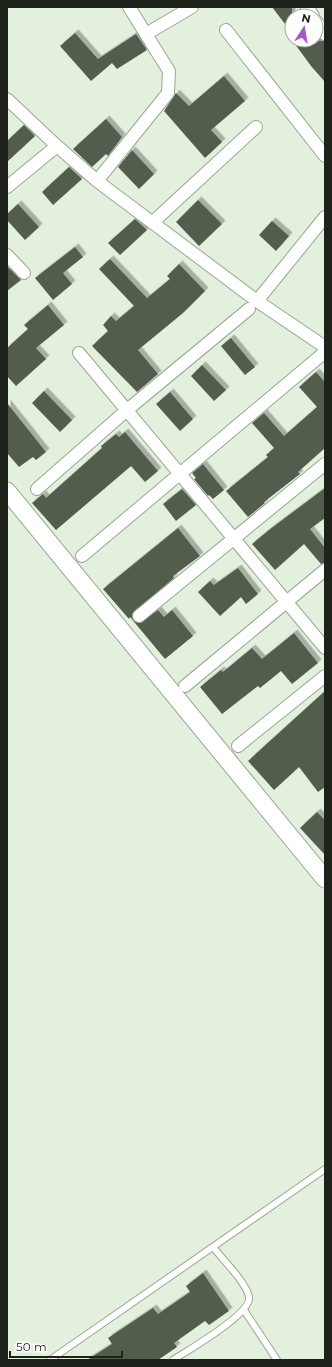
<svg xmlns="http://www.w3.org/2000/svg" width="332" height="1367" font-family="Montserrat,sans-serif">
<style>
.building{fill:#525d4d;filter:url(#shadow)}
.lines{fill:none;stroke-linecap:round;stroke-linejoin:round}
.lane-casing{stroke:#9aa694;stroke-width:8}
.street-casing{stroke:#9aa694;stroke-width:14}
.secondary-casing{stroke:#9aa694;stroke-width:19}
.lane{stroke:#fff;stroke-width:6}
.street{stroke:#fff;stroke-width:12}
.secondary{stroke:#fff;stroke-width:17}
</style>
<defs>
<filter id="shadow"><feDropShadow dx="3.5" dy="-3.5" stdDeviation="0" flood-color="#0004"/></filter>
</defs>
<rect width="100%" height="100%" fill="#e3f0dd"/>
<!-- building -->
<path class="building" d="M272,7h20v26z
M75,33l23,26 38,-25 11,16 -30,19 -5,-6 -21,18 -31,-35z
M292,40l33,1v41l-14,-16z
M224,76l21,25 -34,29 11,12 -17,16 -41,-47 12,-18 13,13z
M106,119l16,18 -14,19 -2,-2 -14,13 -19,-18z
M24,125l11,11 -28,26v-21z
M132,150l22,24 -15,15 -21,-22z
M69,167l13,12 -29,26 -11,-13z
M198,200l24,24 -23,22 -23,-24z
M18,204l21,23 -14,13 -18,-20v-6z
M135,219l12,11 -27,25 -12,-12z
M272,221l17,15 -13,15 -17,-16z
M75,247l8,10 -20,16 9,11 -19,16 -18,-22z
M110,259l37,39 23,-19 -3,-3 12,-12 26,27 -22,22 -45,37 20,24 -21,18 -45,-46 16,-15 -5,-6 8,-9 5,5 18,-15 -35,-37z
M7,266l14,14 -14,11z
M48,305l16,20 -28,23 10,11 -30,27 -9,-10v-28l21,-19 -4,-4z
M231,338l24,29 -10,8 -24,-29z
M202,365l24,25 -12,11 -23,-25z
M316,372l9,10v66l-27,24 2,2 -36,28 1,1 -17,14 -22,-26 42,-34 -2,-2 8,-7 -22,-25 12,-10 20,23 33,-29 -18,-20z
M44,391l28,29 -12,12 -28,-29z
M170,392l23,27 -13,12 -24,-27z
M7,403l39,49 -10,8 -3,-3 -14,10 -12,-14z
M125,432l33,39 -13,11 -14,-16 -75,64 -24,-27 11,-9 3,4 56,-50 -1,-2 15,-12 3,3z
M203,464l21,26 -11,9 -4,-4 -1,1 -14,-17 2,-1 -4,-5z
M325,488v30l-15,11 15,19v15l-4,1 -17,-20 -29,26 -23,-26 17,-14z
M182,489l14,16 -20,16 -13,-17z
M178,528l22,28 -27,20 1,2 -42,36 1,6 7,3 18,-13 6,7 8,-7 21,26 -28,23 -35,-42 -1,2 -26,-30z
M238,568l20,26 -12,10 -5,-7 -21,19 -22,-24 12,-11 4,4z
M294,633l24,30 -26,21 -11,-13 -21,17 -2,-2 -36,28 -22,-27 21,-17 2,2 29,-24 10,11z
M325,691v96l-7,5 -19,-25 -25,23 -26,-29z
M317,812l8,8v35l-25,-27z
M203,1273l26,38 -20,14 -4,-4 -31,22 3,4 -19,13h-71l25,-16 -4,-6 45,-30 5,6 32,-22 -4,-6z"/>
<g class="lines">
<defs>
<path id="lane" d="M244,1310l33,50
M50,1360l275,-191
M173,1360c15,-10 79,-46 76,-63 -3,-15 -26,-37 -36,-50"/>
<path id="street" d="M307,7l6,9
M316,21l9,13
M226,30l99,126
M146,34l46,-27
M7,99l50,47 40,35 160,120 68,46
M97,181l71,-88 1,-22 -40,-64
M7,187l50,-41
M153,222l103,-95
M7,255l17,18
M257,301l68,-84
M79,353l246,295
M37,489l90,-79 122,-101
M82,556l243,-204
M139,616l186,-152
M185,686l140,-116
M238,746l87,-70"/>
<path id="secondary" d="M7,491l318,388"/>
</defs>
<!-- lane casing -->
<use href="#lane" class="lane-casing"/>
<!-- street casing -->
<use href="#street" class="street-casing"/>
<!-- secondary casing -->
<use href="#secondary" class="secondary-casing"/>
<!-- lane -->
<use href="#lane" class="lane"/>
<!-- street -->
<use href="#street" class="street"/>
<!-- secondary -->
<use href="#secondary" class="secondary"/>
</g>
<!-- border -->
<rect width="332" height="1367" fill="none" stroke="#1d221b" stroke-width="16"/>
<!-- north arrow -->
<g transform="translate(304 28) rotate(12)"><circle r="19" fill="#ffffff" stroke="#a5a7a4"/>
<path d="M0-3L7 15L0 10L-7 15Z" fill="#a756c6"/>
<text y="-6" font-size="11" font-weight="bold" text-anchor="middle" fill="#1d221b">N</text>
</g>
<!-- scale -->
<path d="M10 1351v6h112v-6" fill="none" stroke="#1d221b" stroke-width="2"/>
<text x="16" y="1351" font-size="12" fill="#1d221b" stroke="#ffffff" stroke-width="3" paint-order="stroke">50 m</text>
</svg>
